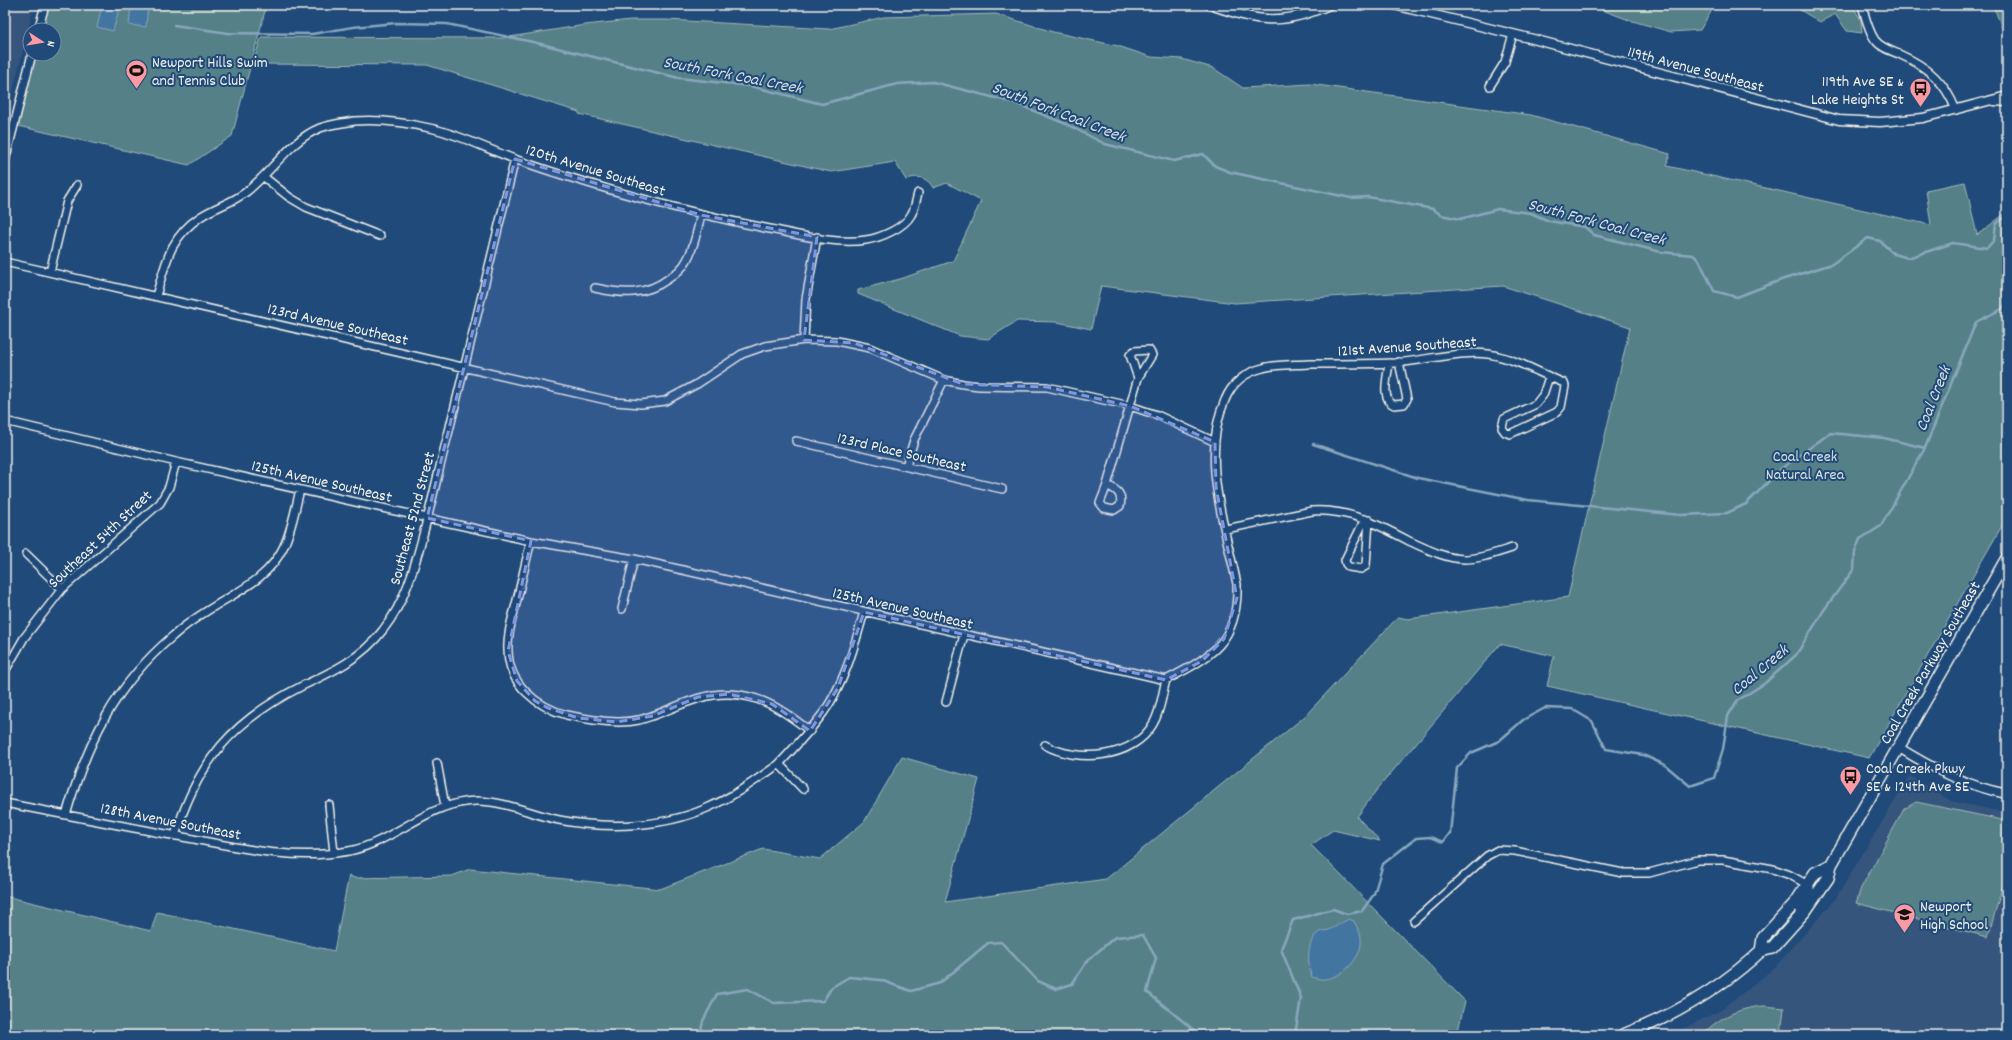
<svg xmlns="http://www.w3.org/2000/svg" width="2012" height="1040" font-family="Dekko,sans-serif">
<style>
.built{fill:#34557d}
.green{fill:#558088;stroke:#a4b8b8}
.water{fill:#4376a0;stroke:#8aa7bd}
.lines{fill:none;stroke-linecap:round;stroke-linejoin:round}
.stream{stroke:#8aa7bd;stroke-width:2.5}
.minor-casing{stroke:#f4f1e8;stroke-width:10}
.tertiary-casing{stroke:#f4f1e8;stroke-width:11}
.primary-casing{stroke:#f4f1e8;stroke-width:14}
.minor{stroke:#1f4a7a;stroke-width:7}
.tertiary{stroke:#1f4a7a;stroke-width:8}
.primary{stroke:#1f4a7a;stroke-width:11}
.marked{fill:#7e97df;fill-opacity:0.2;stroke:#7e97df;stroke-width:3;stroke-dasharray:8 5;stroke-linejoin:round}
.labels{text-anchor:middle;stroke-width:4;stroke-linejoin:round;paint-order:stroke}
.poi-label{font-size:16px;fill:#f4f1e8;stroke:#1f4a7a;text-anchor:start}
.street-label{font-size:16px;fill:#f4f1e8;stroke:#1f4a7a}
.park-label{font-size:16px;fill:#dce0da;stroke:#1f4a7a}
.water-label{font-size:17px;font-style:italic;fill:#d9dfdd;stroke:#1f4a7a}
</style>
<rect width="100%" height="100%" fill="#1f4a7a"/>
<filter id="ink" filterUnits="userSpaceOnUse"><feTurbulence type="fractalNoise" baseFrequency=".025" numOctaves="2"/><feDisplacementMap in="SourceGraphic" scale="8" xChannelSelector="R" yChannelSelector="G"/><feConvolveMatrix kernelMatrix="1 2 1 2 8 2 1 2 1" color-interpolation-filters="sRGB"/></filter>
<g filter="url(#ink)">
<!-- built -->
<path class="built" d="M5,5h29l-28,115h-1z
M1910,776l41,25 56,12v222h-337l51,-25 53,-42 60,-67z"/>
<!-- green -->
<path class="green" d="M48,5h176l42,2 -34,129 -43,29 -171,-39 18,-72h18v-24h-12z
M1589,5h130l-7,5 -12,20 -29,2 -42,-12z
M1792,5h60l9,15 1,13 -15,-2 -12,-17 -15,8z
M1993,5h14v36z
M996,14l57,18 65,14 33,11 31,2 31,9 30,20 67,-4 221,31 139,39 -3,12 264,59 -5,-35 39,-8 12,53 30,-23v305l-138,241 -322,-72 7,-30 -54,-12 -125,148 -18,25 23,24 -47,-11 -22,15 154,156 -8,34h-1452v-139l146,35 6,-19 177,39 15,-76 5,3 98,-2 18,-7 190,20 103,-40 57,10 44,-37 38,-65 77,22 -34,123 161,-23 198,-162 94,-100 10,2 160,-22 62,-270 -127,-41 -268,17 -134,-17 -10,43 -34,-7 -40,-1 -29,18 -28,-3 -102,-42v-4l42,-11 53,-18 28,-60 -34,-18 -14,5c-5,-10 -16,-14 -27,-8l-11,-18 -64,10 -252,-58v-2l-152,-47 -174,-1 8,-27 242,1 82,-13 46,-5h37l161,9 55,-12z
M1916,802l91,19v49l-19,67 -132,-34 5,-15 43,-79z
M1764,1006l20,2 -3,27h-79c17,-18 37,-27 62,-29z"/>
<!-- water -->
<path class="water" d="M102,5h18l-7,26 -16,-4z
M131,5h17l-2,22 -17,-2z
M1349,919l5,2c2,5 7,12 7,17 2,20 -18,39 -36,41 -4,1 -9,-1 -13,-2 -5,-13 -6,-36 7,-45 3,-1 7,-1 10,-2 7,-3 13,-8 20,-11z"/>
<g class="lines">
<!-- stream -->
<path class="stream" d="M174,25l54,8 84,1 41,-7 43,-4 51,1 86,18 146,36 71,8 72,18 75,-20 36,-2 82,21 51,21 39,20 69,17 29,-7 12,12 15,6 121,26 17,-1 65,12 8,6 19,4 38,-10 33,4 18,8 36,6 9,8 67,17 32,3 6,5 15,31 23,6 44,-17 51,-16 36,-26 12,3 14,13 14,4 45,-15 34,5 7,-8 2,-16 8,-6h3
M1313,444l105,34 110,22 153,15 46,-2 19,-9 36,-36 48,-35 54,5 41,10
M700,1035l3,-14 14,-27 31,-5 26,14 49,-2 9,-14 17,-10 31,3 31,11 29,-8 48,-40 13,-1 37,39 18,8 16,-5 16,-24 27,-23 28,-2 13,23 -9,34 53,43
M1292,1035l4,-6 5,-31 -20,-49 12,-29 40,-11 14,5 15,-3 12,-17 9,-30 33,-26 14,-1 13,5 7,-9 7,-65 14,-15 28,-12 24,-21 22,-12 27,1 20,12 14,28 37,6 22,10 25,21 24,-8 9,-29 5,-33 9,-15 28,-18 31,-28 28,-45 30,-41 1,-17 5,-13 21,-13 44,-78 51,-126 26,-13 5,-7"/>
<defs>
<path id="minor" d="M1862,5c3,11 6,25 13,35 6,8 17,11 26,15 27,12 44,27 55,55
M38,30l7,-25
M1490,86l15,-24 8,-28
M5,128l8,2
M5,161l27,-107
M264,177l25,20 17,10 74,29
M5,262l610,140 26,2 24,-3 32,-17 45,-30 23,-8 39,-6 33,1 33,7 74,32 19,4 16,2 68,1 83,19 27,9 58,27
M50,272l17,-71 10,-16
M595,288c27,6 50,8 73,-9 8,-5 15,-11 19,-19 8,-14 10,-30 14,-45
M156,296c10,-33 13,-58 44,-79 15,-10 32,-14 46,-25 25,-19 44,-52 74,-64 11,-4 23,-5 34,-7 26,-2 55,2 80,8 29,7 55,21 83,31 81,28 164,51 248,68 31,6 69,17 101,12 14,-2 38,-12 45,-25 4,-6 5,-15 7,-22
M804,340l2,-41 11,-62
M1389,363c-1,12 -9,36 5,42l10,-1 3,-5 -8,-37
M5,421l171,41 251,56 104,23 103,18 532,121
M796,441l206,48
M906,466l8,-26 30,-60
M1107,485l-7,18 4,5 10,2 6,-4c3,-12 -3,-16 -13,-21l31,-107 14,-23 -3,-5 -15,1 -4,4 8,23
M1365,519l-20,41 1,4 3,3 12,2 5,-3 3,-46
M1226,529l86,-18c37,-2 65,13 97,30 18,8 35,17 55,18 16,0 32,-6 48,-11
M531,541c-5,19 -9,39 -14,59 -4,16 -10,33 -9,50 0,34 29,57 59,65 22,5 49,10 72,5 31,-8 57,-27 90,-26 33,1 55,17 81,37
M26,554l36,35
M622,609l12,-50
M5,671l19,-33 38,-49 98,-86 9,-16 7,-25
M1166,680c46,-24 73,-38 71,-96 -12,-57 -37,-128 -12,-184 7,-17 21,-28 38,-32 14,-4 30,-3 45,-4 29,0 58,0 87,-1 27,-2 69,-13 93,-9 27,4 51,19 76,29l1,3 -4,21 -4,5 -47,22 -5,-2 -3,-4 2,-9 32,-15 7,-9 6,-18
M946,702l18,-67
M1045,745c32,18 88,14 108,-21 8,-13 9,-30 13,-44
M437,763l8,43
M803,789l-24,-25c16,-17 31,-33 45,-52 21,-30 30,-65 40,-100
M5,803c61,12 122,24 183,35 53,10 107,23 161,13 46,-9 78,-49 127,-50 29,0 55,13 83,19 47,9 103,8 148,-12 26,-11 49,-28 72,-44
M329,805l5,48
M66,815c21,-72 49,-130 107,-179 11,-10 24,-19 37,-27 28,-18 58,-30 73,-61 9,-18 12,-39 17,-58
M175,836c23,-75 57,-115 127,-150 30,-14 60,-28 81,-56 22,-28 31,-61 40,-95 9,-33 16,-67 25,-100 22,-92 44,-184 67,-276
M1414,921l73,-65 11,-6 17,1 108,22h26l49,-13h25l50,9 17,6 18,10"/>
<path id="tertiary" d="M1210,5c48,16 70,22 119,0
M1394,5l135,33 310,82 41,2 43,-4 84,-22
M1994,101l13,1
M1898,747c35,22 69,39 109,47"/>
<path id="primary" d="M1800,907l8,-11v-11
M1761,951l11,-3 34,-38 22,-32 3,-13 176,-307
M1761,951l2,-13 33,-36 19,-29 16,-8
M1623,1035c54,-20 101,-49 142,-88"/>
</defs>
<!-- minor casing -->
<use href="#minor" class="minor-casing"/>
<!-- tertiary casing -->
<use href="#tertiary" class="tertiary-casing"/>
<!-- primary casing -->
<use href="#primary" class="primary-casing"/>
<!-- minor -->
<use href="#minor" class="minor"/>
<!-- tertiary -->
<use href="#tertiary" class="tertiary"/>
<!-- primary -->
<use href="#primary" class="primary"/>
</g>
</g>
<!-- marked area -->
<path class="marked" d="M515,159l186,56 116,22 -13,103 50,3 109,41 84,3 83,19 85,36 1,45 21,111 -13,41 -22,22 -36,19 -302,-68 -26,76 -28,43 -38,-27 -43,-10 -31,3 -45,19 -36,6 -39,-4 -30,-10 -13,-7 -18,-20 -9,-30 23,-110 -104,-23z"/>
<!-- icons -->
<defs>
<symbol id="stadium-pin" viewBox="-11 -11 22 30"><path d="M0 17L-7.5 6A9.5 9.5 0 1 1 7.5 6Z" fill="#ff9aa2" stroke="#1f4a7a"/><path d="M0-5a6.5 5 0 1 0 0 10a6.5 5 0 1 0 0-10ZM-3.5-1.8h7v3.6h-7Z" fill="#111"/></symbol>
<symbol id="bus-pin" viewBox="-11 -11 22 30"><path d="M0 17L-7.5 6A9.5 9.5 0 1 1 7.5 6Z" fill="#ff9aa2" stroke="#1f4a7a"/><path d="M-5-6H5V4H4V6H2V4H-2V6H-4V4H-5ZM-3.5-4V0h7V-4ZM-3.5 1.2v1.5H-2V1.2ZM2 1.2v1.5H3.5V1.2Z" fill="#111"/></symbol>
<symbol id="school-pin" viewBox="-11 -11 22 30"><path d="M0 17L-7.5 6A9.5 9.5 0 1 1 7.5 6Z" fill="#ff9aa2" stroke="#1f4a7a"/><path d="M0-5L7-2L0 1L-7-2ZM-4 1L0 2.5L4 1V4Q0 6-4 4Z" fill="#111"/></symbol>
</defs>
<g fill-rule="evenodd">
<use href="#stadium-pin" x="124" y="58" width="25" height="34"/>
<use href="#bus-pin" x="1908" y="76" width="25" height="34"/>
<use href="#bus-pin" x="1838" y="764" width="25" height="34"/>
<use href="#school-pin" x="1892" y="902" width="25" height="34"/>
</g>
<g class="labels">
<!-- poi labels -->
<g class="poi-label">
<text x="152" y="67">Newport Hills Swim<tspan x="152" dy="18">and Tennis Club</tspan></text>
<text x="1904" y="86" text-anchor="end">119th Ave SE &amp;<tspan x="1904" dy="18">Lake Heights St</tspan></text>
<text x="1866" y="773">Coal Creek Pkwy<tspan x="1866" dy="18">SE &amp; 124th Ave SE</tspan></text>
<text x="1920" y="911">Newport<tspan x="1920" dy="18">High School</tspan></text>
</g>
<!-- street labels -->
<g class="street-label">
<text transform="translate(1696 68) rotate(15)" y="6">119th Avenue Southeast</text>
<text transform="translate(596 169) rotate(17)" y="6">120th Avenue Southeast</text>
<text transform="translate(338 323) rotate(13)" y="6">123rd Avenue Southeast</text>
<text transform="translate(1407 345) rotate(-4)" y="6">121st Avenue Southeast</text>
<text transform="translate(902 451) rotate(13)" y="6">123rd Place Southeast</text>
<text transform="translate(322 480) rotate(13)" y="6">125th Avenue Southeast</text>
<text transform="translate(411 518) rotate(-75)" y="6">Southeast 52nd Street</text>
<text transform="translate(99 538) rotate(-43)" y="6">Southeast 54th Street</text>
<text transform="translate(903 607) rotate(13)" y="6">125th Avenue Southeast</text>
<text transform="translate(1929 662) rotate(-60)" y="6">Coal Creek Parkway Southeast</text>
<text transform="translate(171 820) rotate(11)" y="6">128th Avenue Southeast</text>
</g>
<!-- park labels -->
<g class="park-label">
<text x="1805" y="461">Coal Creek<tspan x="1805" dy="18">Natural Area</tspan></text>
</g>
<!-- water labels -->
<g class="water-label">
<text transform="translate(733 74) rotate(11)" y="6">South Fork Coal Creek</text>
<text transform="translate(1059 111) rotate(21)" y="6">South Fork Coal Creek</text>
<text transform="translate(1597 221) rotate(15)" y="6">South Fork Coal Creek</text>
<text transform="translate(1932 398) rotate(-68)" y="6">Coal Creek</text>
<text transform="translate(1759 669) rotate(-40)" y="6">Coal Creek</text>
</g>
</g>
<!-- margin -->
<rect width="2012" height="1040" fill="none" stroke="#1f4a7a" stroke-width="20"/>
<rect x="10" y="10" width="1992" height="1020" fill="none" stroke="#f4f1e8" stroke-width="1.5" filter="url(#ink)"/>
<!-- north arrow -->
<g transform="translate(42 42) rotate(102)"><circle r="19" fill="#1f4a7a" stroke="#748da6"/>
<path d="M0-3L7 15L0 10L-7 15Z" fill="#ff9aa2"/>
<text y="-6" font-size="11" font-weight="bold" text-anchor="middle" fill="#f4f1e8">N</text>
</g>
</svg>
